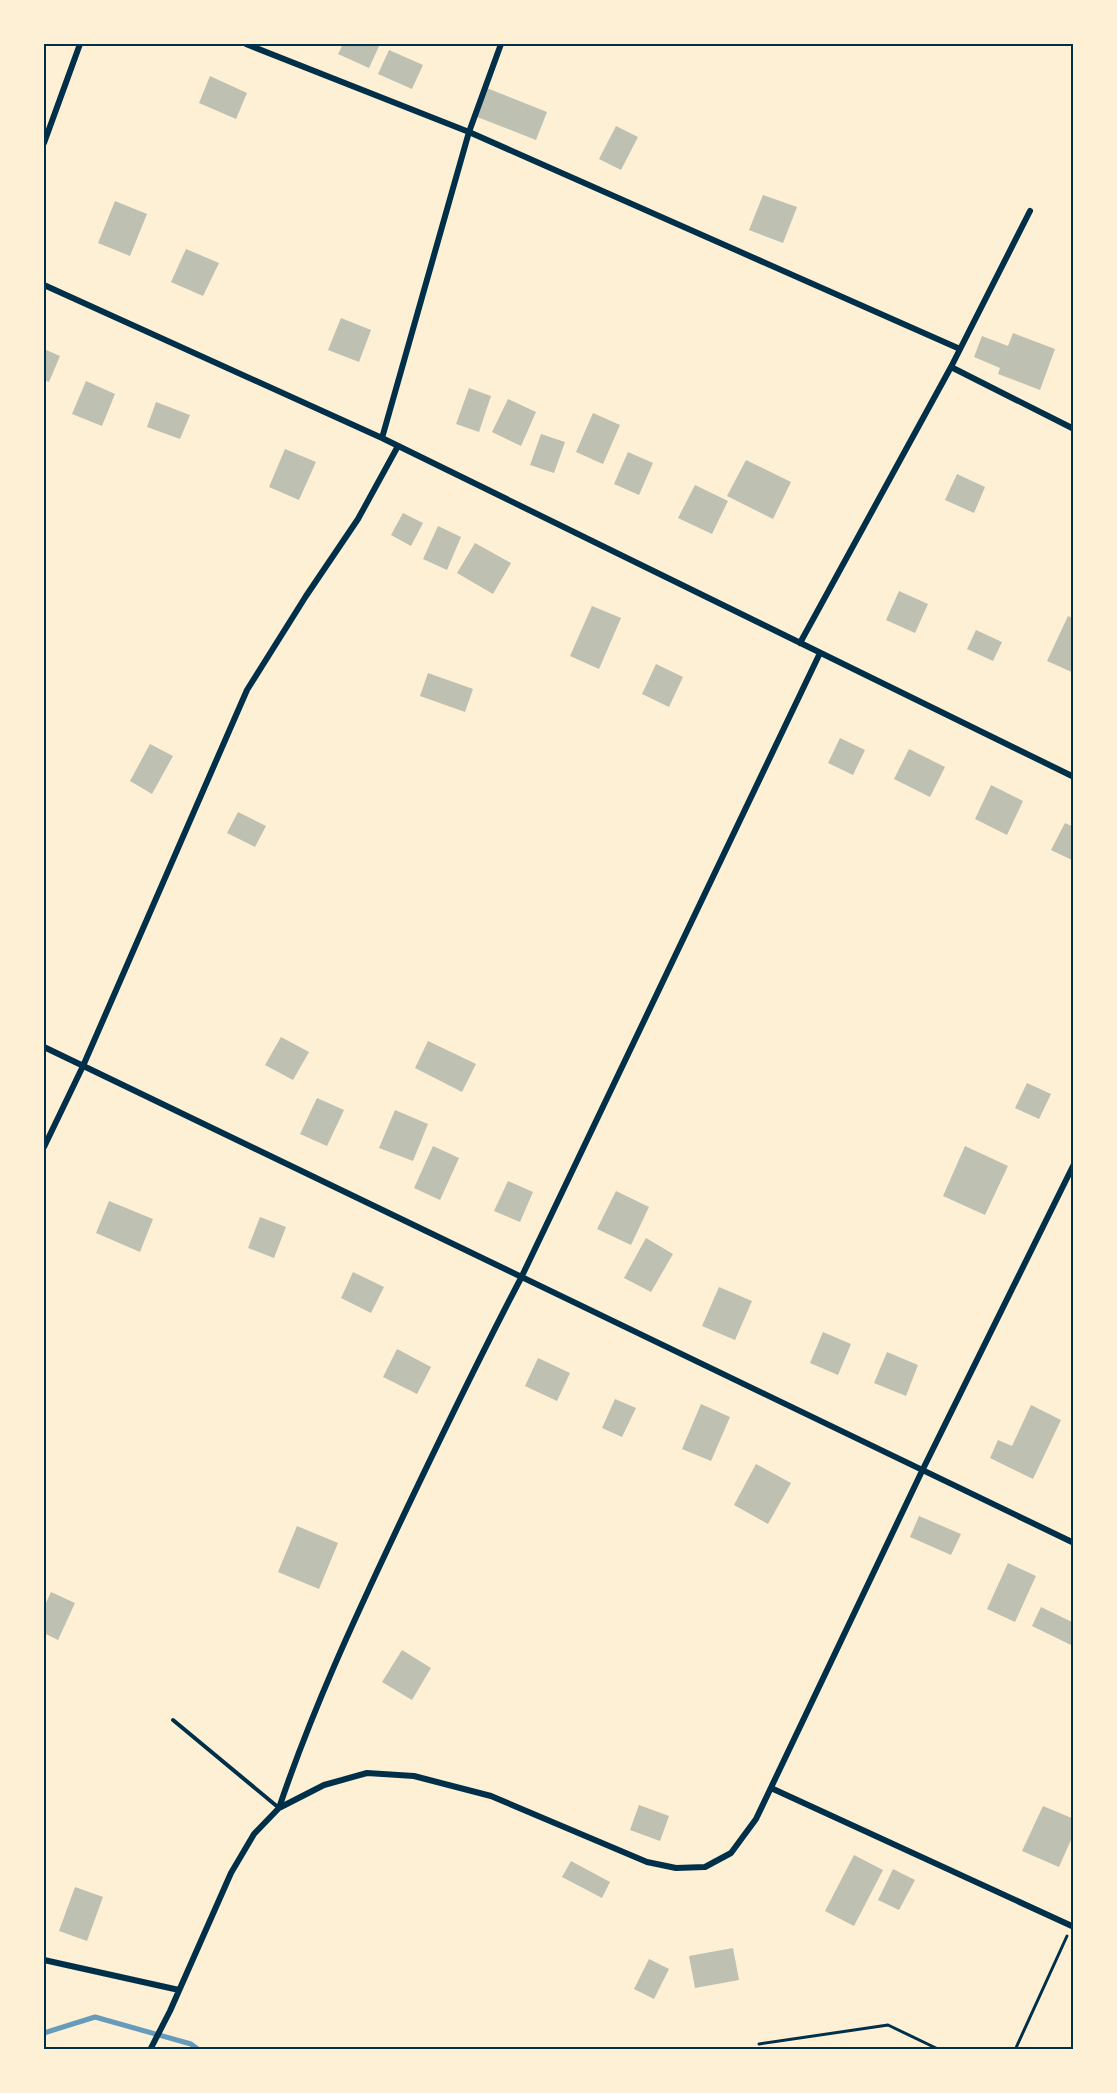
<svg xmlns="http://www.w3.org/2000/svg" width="1117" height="2093" font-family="'Golos Text',sans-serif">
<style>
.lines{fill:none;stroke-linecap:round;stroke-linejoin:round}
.stream{stroke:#669bbc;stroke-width:5}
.building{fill:#bec0b2}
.path{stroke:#003049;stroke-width:3}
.service{stroke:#003049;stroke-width:4}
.minor{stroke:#003049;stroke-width:6}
.neatline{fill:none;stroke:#003049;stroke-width:2}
</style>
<rect width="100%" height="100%" fill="#fdf0d5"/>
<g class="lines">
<!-- stream -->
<path class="stream" d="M44,2033l51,-16 96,27 8,6"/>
</g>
<!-- building -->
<path class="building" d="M343,44h37l-11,24 -31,-14z
M389,50l34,15 -11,24 -34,-15z
M210,76l37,17 -11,26 -37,-16z
M484,87l63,25 -11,28 -64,-25z
M616,126l22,11 -17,33 -22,-11z
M763,195l34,12 -14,36 -34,-13z
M115,201l32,13 -17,42 -32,-13z
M186,249l33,14 -16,33 -32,-14z
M341,318l30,12 -12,32 -31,-12z
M1013,333l42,16 -15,41 -42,-16 2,-6 -26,-11 8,-21 26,10z
M44,349l16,7 -11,26 -5,-2z
M86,381l29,13 -13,32 -30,-12z
M469,388l22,8 -12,36 -23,-8z
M508,399l28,13 -15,34 -29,-14z
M156,402l34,13 -10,24 -33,-12z
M593,413l27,12 -17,39 -27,-12z
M541,434l24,8 -11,31 -24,-8z
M285,449l31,13 -17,38 -30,-13z
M628,452l25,11 -14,32 -25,-11z
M746,460l45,22 -18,37 -46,-23z
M957,474l28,13 -11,26 -29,-13z
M695,485l33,16 -16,33 -34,-16z
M403,513l20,10 -12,23 -20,-11z
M438,526l23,11 -14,33 -24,-11z
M475,543l36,20 -18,31 -36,-21z
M899,591l29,13 -13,29 -29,-13z
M592,606l29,12 -22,51 -29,-13z
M1068,616l6,3v54l-27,-12z
M976,630l26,12 -9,19 -26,-12z
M656,664l27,13 -14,30 -27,-13z
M428,673l45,16 -8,23 -45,-16z
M840,738l25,12 -12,25 -25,-12z
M150,744l23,12 -21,38 -22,-13z
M909,749l36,18 -15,30 -36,-18z
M991,785l32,16 -16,34 -32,-16z
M238,812l28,14 -11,21 -28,-14z
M1065,823l9,4v34l-23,-11z
M281,1037l28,15 -16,28 -28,-15z
M428,1041l48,23 -14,28 -47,-24z
M1027,1083l24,11 -12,25 -24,-11z
M317,1098l27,12 -17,36 -27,-12z
M395,1110l33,14 -15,37 -34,-13z
M433,1146l26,12 -19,42 -26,-12z
M965,1146l43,20 -23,49 -42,-19z
M508,1181l25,11 -13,30 -26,-11z
M616,1191l33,16 -18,38 -34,-16z
M109,1201l44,18 -13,33 -44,-19z
M260,1217l26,10 -12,31 -26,-10z
M646,1238l27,16 -22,38 -27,-14z
M353,1272l31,15 -13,26 -30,-15z
M719,1287l33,14 -17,39 -33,-14z
M823,1332l28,12 -13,31 -28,-12z
M397,1349l34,18 -14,27 -34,-17z
M887,1352l31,13 -12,31 -32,-13z
M538,1358l32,15 -13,28 -32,-15z
M615,1399l21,9 -14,29 -20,-9z
M701,1404l29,13 -19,44 -29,-12z
M1031,1405l30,15 -28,59 -43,-21 8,-18 14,6z
M756,1464l35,19 -23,41 -34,-19z
M919,1516l42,18 -10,21 -41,-18z
M297,1526l41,17 -19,46 -41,-17z
M1008,1563l28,13 -21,46 -28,-13z
M51,1592l24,11 -17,37 -14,-7v-26z
M1041,1607l33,16 -1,23 -41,-20z
M402,1650l29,18 -19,32 -30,-18z
M639,1805l30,11 -9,25 -30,-11z
M1043,1806l31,13v14l-15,34 -37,-16z
M854,1855l29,15 -29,56 -29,-15z
M571,1861l39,21 -8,16 -40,-21z
M893,1869l22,11 -16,30 -21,-10z
M75,1887l28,10 -16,44 -28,-10z
M733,1948l6,32 -44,8 -6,-32z
M649,1959l20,10 -15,30 -20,-10z"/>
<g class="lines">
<!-- path -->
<path class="path" d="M759,2044l129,-19 52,25
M1015,2050l52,-114"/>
<!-- service -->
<path class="service" d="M173,1720l106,88"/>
<!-- minor -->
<path class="minor" d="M246,44l223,88 491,217
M44,143l36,-99
M44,285l338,153 692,339
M951,367l123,62
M382,438l87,-306 32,-88
M800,643l151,-276 79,-156
M44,1047l1030,496
M44,1147l39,-81 164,-376 59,-94 52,-77 40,-73
M771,1788l303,139
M279,1808c33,-98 75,-188 119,-281 40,-84 80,-167 123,-249l299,-625
M44,1960l135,30
M150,2050l20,-39 61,-138 23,-39 25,-26 45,-23 43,-12 47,3 77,20 156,66 29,6 29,-1 26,-14 25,-34 166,-348 152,-307"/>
</g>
<!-- border -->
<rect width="1117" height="2093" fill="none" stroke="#fdf0d5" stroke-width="90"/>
<rect x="45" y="45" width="1027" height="2003" class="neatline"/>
</svg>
